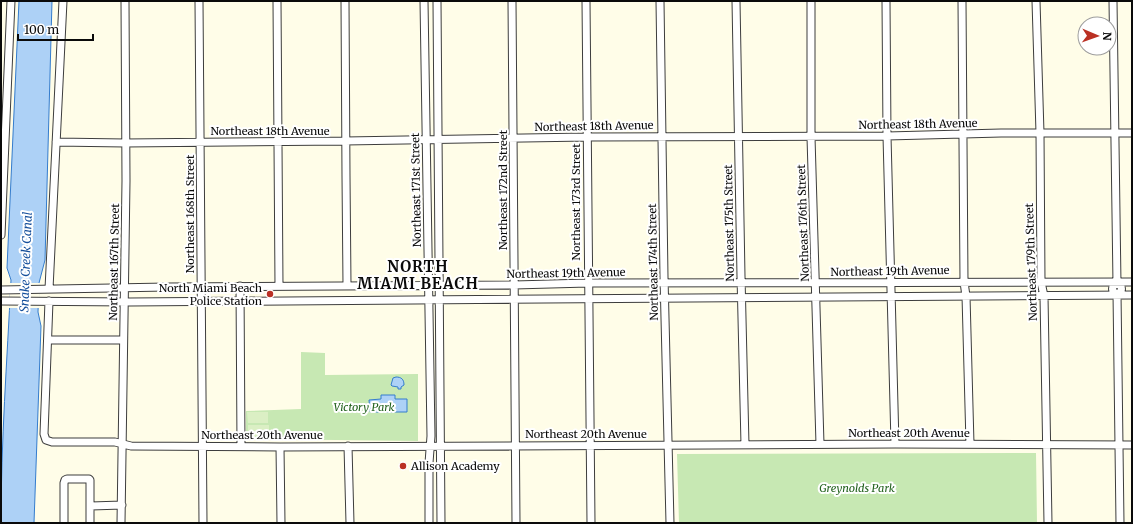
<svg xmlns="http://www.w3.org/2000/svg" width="1133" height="524" font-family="Merriweather,serif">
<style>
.green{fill:#c7e8b3}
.pitch{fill:#dbefc4}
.water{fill:#add1f6;stroke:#347ccd}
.pier{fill:#fffde8}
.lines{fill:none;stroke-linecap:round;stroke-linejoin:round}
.minor-casing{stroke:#3d3d3d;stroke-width:9}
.minor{stroke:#fff;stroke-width:7}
.poi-dot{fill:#ba3023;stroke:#fff;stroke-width:1.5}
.labels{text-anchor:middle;stroke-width:4;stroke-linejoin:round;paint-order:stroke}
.street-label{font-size:11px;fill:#0a0a0a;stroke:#fff}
.poi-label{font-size:11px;fill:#0a0a0a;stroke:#fff;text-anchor:end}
.park-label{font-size:11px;font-style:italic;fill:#21611c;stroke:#fff}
.water-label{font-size:12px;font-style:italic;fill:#154f9b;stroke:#fff}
.district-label{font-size:15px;font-weight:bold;letter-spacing:1px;fill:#0a0a0a;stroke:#fff}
</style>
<rect width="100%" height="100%" fill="#fffde8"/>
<!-- green -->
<path class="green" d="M301,352l24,1v22l93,-1v67l-172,-2v-28l55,-2z
M1036,453l1,70h-358l-2,-69z"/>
<!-- pitch -->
<path class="pitch" d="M247,412h21v11h-20z
M248,425h21v11h-21z"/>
<!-- water -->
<path class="water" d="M19,1h33l-7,259 -6,23 -1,29 3,14 -7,197h-33c0,-81 6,-162 10,-243l-4,-12z
M396,377c5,0 8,2 8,8l-3,2v2h-3v-2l-6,-1 -1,-1 2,-7z
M381,395h14v4h12v13h-37l-1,-12 12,-1z"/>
<!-- pier -->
<path class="pier" d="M10,283h30l-1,25h-30z"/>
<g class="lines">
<defs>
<path id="minor" d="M199,1l4,522
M277,1l2,285
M345,1l1,175 1,109
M424,1l7,435 -2,27v60
M437,1l4,522
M512,1l4,522
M586,1l5,522
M660,1l4,276 6,246
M736,1l5,275 4,169
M811,1v136l9,307
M886,1l1,135 8,308
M962,1l2,281 2,14 4,148
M1036,1l4,132 1,149 3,14 4,227
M1113,1l4,283
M56,142l69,1 220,-2 242,-4 300,-1 114,-3h131
M1,235l10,-234
M1112.5 289a4.5 4.5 0 1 1 9 0a4.5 4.5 0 1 1-9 0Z
M240,286l1,160
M49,289l14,-288
M1,290l166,-3 347,-2 74,-2 544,-1
M1117,293l3,230
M1,301l129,1 1002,-7
M49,301l-5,133 2,6 6,2h63l16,4 149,1 615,-3 237,1
M48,340h75
M348,446l2,77
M280,447l1,76
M91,506l31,-1
M64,523v-40l1,-3 2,-1h22l1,1v43
M121,523l5,-342 -1,-180"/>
</defs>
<!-- minor casing -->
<use href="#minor" class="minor-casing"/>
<!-- minor -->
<use href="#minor" class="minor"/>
</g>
<!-- markers -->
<g class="poi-dot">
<circle cx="270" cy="294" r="4"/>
<circle cx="403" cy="466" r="4"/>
</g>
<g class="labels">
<!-- street labels -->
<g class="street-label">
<text transform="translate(918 124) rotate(-1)" y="4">Northeast 18th Avenue</text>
<text transform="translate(594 126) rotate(-1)" y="4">Northeast 18th Avenue</text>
<text x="270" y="135">Northeast 18th Avenue</text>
<text transform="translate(416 190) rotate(-91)" y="4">Northeast 171st Street</text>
<text transform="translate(503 190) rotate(-90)" y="4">Northeast 172nd Street</text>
<text transform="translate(576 202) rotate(-90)" y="4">Northeast 173rd Street</text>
<text transform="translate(190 214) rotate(-90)" y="4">Northeast 168th Street</text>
<text transform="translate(729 223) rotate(-91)" y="4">Northeast 175th Street</text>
<text transform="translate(803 223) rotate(-92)" y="4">Northeast 176th Street</text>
<text transform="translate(114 262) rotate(-89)" y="4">Northeast 167th Street</text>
<text transform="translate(653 262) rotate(-91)" y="4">Northeast 174th Street</text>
<text transform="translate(1031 262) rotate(-92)" y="4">Northeast 179th Street</text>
<text transform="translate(890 271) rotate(-1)" y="4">Northeast 19th Avenue</text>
<text transform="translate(566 273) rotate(-1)" y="4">Northeast 19th Avenue</text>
<text x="909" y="437">Northeast 20th Avenue</text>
<text x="586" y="438">Northeast 20th Avenue</text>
<text x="262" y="439">Northeast 20th Avenue</text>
</g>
<!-- poi labels -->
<g class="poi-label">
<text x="262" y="292">North Miami Beach<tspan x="262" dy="13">Police Station</tspan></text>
<text x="411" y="470" text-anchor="start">Allison Academy</text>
</g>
<!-- park labels -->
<g class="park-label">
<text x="364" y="411">Victory Park</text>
<text x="857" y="492">Greynolds Park</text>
</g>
<!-- water labels -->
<g class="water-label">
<text transform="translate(26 262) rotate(-88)" y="4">Snake Creek Canal</text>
</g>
<!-- district labels -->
<g class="district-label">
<text x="418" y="272">NORTH<tspan x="418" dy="17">MIAMI BEACH</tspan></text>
</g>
</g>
<!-- border -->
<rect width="1133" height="524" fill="none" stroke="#0a0a0a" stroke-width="4"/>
<!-- north arrow -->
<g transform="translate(1097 36) rotate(92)"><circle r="19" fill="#ffffff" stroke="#9d9d9d"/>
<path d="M0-3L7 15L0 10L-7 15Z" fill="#ba3023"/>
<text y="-6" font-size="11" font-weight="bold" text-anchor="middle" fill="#0a0a0a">N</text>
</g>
<!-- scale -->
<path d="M18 34v6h75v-6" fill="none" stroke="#0a0a0a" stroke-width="2"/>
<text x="24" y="34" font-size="12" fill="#0a0a0a" stroke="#ffffff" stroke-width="3" paint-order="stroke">100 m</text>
</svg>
